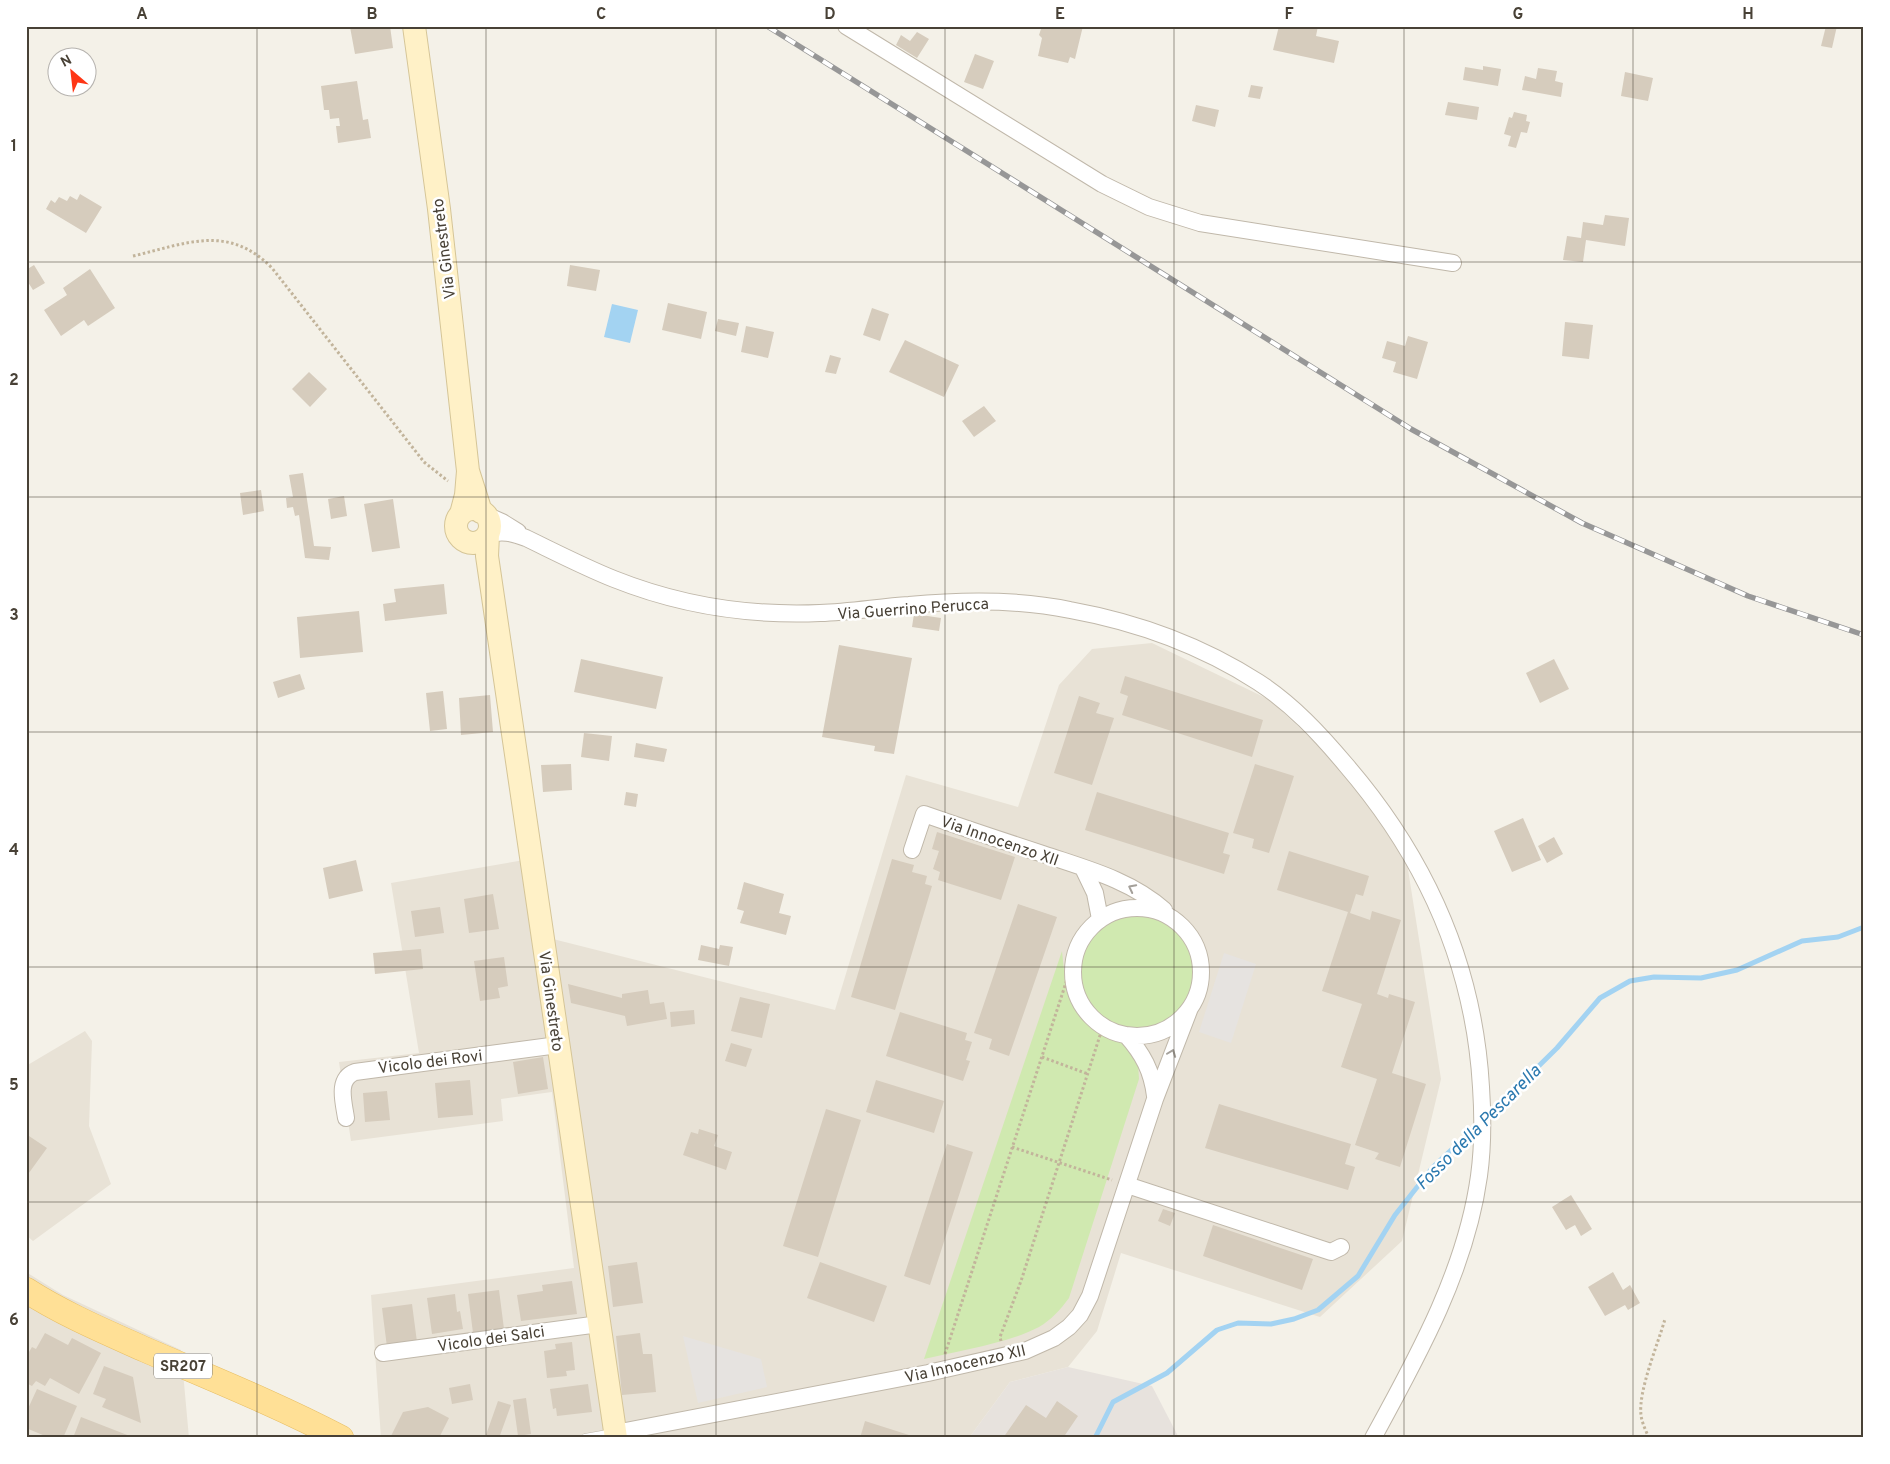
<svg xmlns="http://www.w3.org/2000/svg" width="1890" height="1464" font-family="Overpass,sans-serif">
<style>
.residential{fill:#e8e2d6}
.industrial{fill:#e7e2dd}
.green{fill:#d0e9b0}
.parking{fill:#e6e3e0}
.water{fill:#a3d3f2}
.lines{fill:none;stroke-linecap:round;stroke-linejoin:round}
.stream{stroke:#a3d3f2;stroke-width:5}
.building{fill:#d6ccbd}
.lane-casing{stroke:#c0b8aa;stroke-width:9}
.street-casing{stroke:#c0b8aa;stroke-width:18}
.secondary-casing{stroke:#d5c597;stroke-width:24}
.primary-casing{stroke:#e7be64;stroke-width:26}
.path{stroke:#c2b49b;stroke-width:3;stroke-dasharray:2.5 2.5;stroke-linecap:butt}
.lane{stroke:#fff;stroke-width:8}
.street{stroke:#fff;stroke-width:16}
.secondary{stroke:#fff1c7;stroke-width:22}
.primary{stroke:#ffe096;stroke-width:25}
.rail-casing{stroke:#979797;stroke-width:5.5}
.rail{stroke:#fff;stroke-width:4;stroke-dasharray:11;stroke-linecap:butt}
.oneway{stroke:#a4a09a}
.grid{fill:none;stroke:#484136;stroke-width:1;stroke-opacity:0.55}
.labels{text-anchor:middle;stroke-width:5;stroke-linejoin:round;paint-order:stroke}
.shield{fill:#fff;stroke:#7f7a72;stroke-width:1}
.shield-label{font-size:15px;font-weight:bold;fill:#484136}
.street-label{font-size:16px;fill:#484136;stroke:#fff}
.water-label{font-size:18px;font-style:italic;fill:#2b79af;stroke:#fff}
.neatline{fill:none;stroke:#484136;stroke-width:2}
.grid-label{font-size:16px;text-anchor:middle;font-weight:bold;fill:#484136}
</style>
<rect width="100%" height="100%" fill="#f4f1e8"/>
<!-- residential -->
<path class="residential" d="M1152,643l118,57 73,69 64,94 34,216 -39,162 -82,76 -199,-64 -24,78 -29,36 -58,15 -41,56h-588l-10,-143 203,-27 -22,-176 -51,7 2,22 -152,20 -12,-79 80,-9 -28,-170 145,-25 13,80 286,72 71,-235 112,32 41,-122 33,-36z
M85,1031l7,10 -3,85 22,58 -78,57 -7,-6v-169z
M26,1272l37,23 118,55 8,88h-163z"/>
<!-- industrial -->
<path class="industrial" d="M1068,1367l84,19 27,52h-210l41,-56z"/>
<!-- green -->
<path class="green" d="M1081 972a56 56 0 1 1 112 0a56 56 0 1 1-112 0Z
M1062,951l4,39 9,20 19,20 28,11 16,23 1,15 -70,219c-8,11 -18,22 -30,29 -30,16 -82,24 -115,32z"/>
<!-- parking -->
<path class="parking" d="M1224,953l32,11 -25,79 -32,-11z
M683,1336l78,23 6,28 -69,16z"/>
<!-- water -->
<path class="water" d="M612,304l26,6 -8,33 -26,-6z"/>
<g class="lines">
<!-- stream -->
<path class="stream" d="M1487,1117l70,-69 43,-50 30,-17 24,-4 47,1 36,-8 65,-29 36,-4 26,-10
M1095,1438l18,-36 54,-29 50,-43 21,-7 33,1 23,-5 24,-9 40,-34 37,-61 38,-48 46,-43"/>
</g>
<!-- building -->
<path class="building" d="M390,26l3,22 -38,6 -5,-27z
M1042,26h41l-8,33 -5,-2 -2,6 -30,-7 4,-18 -3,-3z
M1279,26h39l-2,10 23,5 -5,22 -61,-13z
M1826,26h11l-5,22 -11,-2z
M917,32l12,7 -12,19 -21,-13 5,-10 9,6z
M975,54l19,7 -11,28 -19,-7z
M1483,66l18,3 -3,17 -35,-6 2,-13 18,3z
M1538,68l19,3 -2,10 8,2 -2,14 -39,-7 3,-14 11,3z
M1625,72l28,6 -5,23 -27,-5z
M357,81l6,39 5,-1 3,19 -33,5 -2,-17h4l-1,-8 -9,1 -1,-9h-5l-3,-24z
M1251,85l12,2 -3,12 -12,-2z
M1448,102l31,5 -2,13 -32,-5z
M1196,105l23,5 -4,17 -23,-6z
M1514,112l13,3 -1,6 4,1 -3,11 -6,-1 -5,16 -8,-2 3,-10 -7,-2 5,-17 3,1z
M80,194l22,13 -16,26 -40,-24 5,-9 4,3 4,-6 8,4 3,-5 7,4z
M1605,215l24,3 -4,28 -39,-6 -3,22 -20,-2 4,-24 14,2 2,-16 20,3z
M34,265l11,18 -12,7 -7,-11v-9z
M570,265l30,5 -4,21 -29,-5z
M90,269l25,39 -27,18 -4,-6 -23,16 -17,-26 23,-15 -4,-7z
M668,303l39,9 -6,27 -39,-9z
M872,308l17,6 -9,27 -17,-6z
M718,319l21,4 -3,13 -21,-5z
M1565,322l28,3 -4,34 -27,-3z
M746,326l28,6 -6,26 -27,-6z
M1408,336l20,6 -11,37 -24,-7 3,-10 -14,-4 5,-17 18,5z
M905,340l54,25 -15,32 -55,-25z
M830,355l11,3 -5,16 -11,-2z
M309,372l18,17 -17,18 -18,-18z
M984,406l12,15 -22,16 -12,-16z
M303,473l11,73 17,1 -2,13 -24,-2 -6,-43 -4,1 -2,-9 -6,1 -1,-10 7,-1 -4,-22z
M261,490l3,21 -21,4 -3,-22z
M344,496l3,20 -16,3 -3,-20z
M393,499l7,49 -28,4 -8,-48z
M444,584l3,30 -62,7 -2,-17 13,-2 -2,-13z
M359,611l4,41 -63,6 -3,-41z
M914,614l27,4 -2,13 -27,-4z
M839,645l73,13 -18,96 -20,-3 1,-5 -53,-9z
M581,659l82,18 -7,32 -82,-17z
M1554,659l15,30 -29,14 -14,-30z
M300,674l5,15 -27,9 -5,-16z
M1125,676l138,44 -11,37 -130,-42 6,-19 -8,-3z
M443,691l4,38 -17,2 -4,-38z
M490,695l3,37 -32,3 -2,-37z
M1079,696l21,7 -4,10 18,5 -22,67 -38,-12z
M584,733l28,3 -3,25 -28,-4z
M636,743l31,6 -3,13 -30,-5z
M571,764l1,26 -29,2 -2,-27z
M1255,764l39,12 -25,77 -17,-5 2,-9 -21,-6z
M626,792l12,2 -2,13 -12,-2z
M1097,792l132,41 -6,20 7,2 -6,19 -139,-44z
M1523,818l18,42 -29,12 -18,-41z
M937,832l78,25 -14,43 -63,-20 2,-8 -7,-3 6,-18 -7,-2z
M1554,837l9,17 -16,9 -9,-17z
M1289,851l80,25 -6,20 -7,-2 -6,19 20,7 2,-9 29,9 -24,74 11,4 1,-4 26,8 -23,71 34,11 -26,83 -25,-8 4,-6 -24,-8 22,-66 -36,-12 21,-63 -40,-13 26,-79 -71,-22z
M892,859l22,6 -2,7 15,4 -2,8 7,2 -37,124 -44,-13z
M356,860l7,31 -34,8 -6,-31z
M744,882l40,12 -5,19 12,3 -5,19 -46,-12 4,-12 -7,-2z
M493,894l6,35 -30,4 -5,-34z
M1018,904l39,13 -48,139 -20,-7 3,-10 -18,-6z
M440,907l4,26 -29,4 -4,-26z
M701,945l18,4 1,-4 13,2 -4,19 -31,-6z
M421,949l2,20 -48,5 -2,-21z
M504,957l4,29 -10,2 2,10 -20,3 -6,-40z
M568,984l54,14v-4l26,-4 2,14 14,-2 3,17 -40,7 -2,-10 -54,-13z
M740,997l30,7 -8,34 -31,-7z
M694,1010l1,14 -24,3 -1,-15z
M900,1012l67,21 -2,7 7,2 -6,18 4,1 -7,20 -77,-25z
M731,1043l21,6 -6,18 -21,-6z
M543,1057l5,32 -30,5 -5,-32z
M470,1080l3,35 -35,3 -3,-35z
M876,1080l68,21 -10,32 -68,-21z
M387,1091l3,29 -25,2 -2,-29z
M1219,1104l132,40 -6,20 10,3 -7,23 -143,-42z
M826,1109l35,11 -43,137 -35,-11z
M699,1129l19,6 -4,11 18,6 -6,18 -43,-15 8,-23 7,2z
M26,1134l21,14 -21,29z
M947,1144l26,8 -43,133 -26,-9z
M1571,1195l21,34 -11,7 -6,-11 -9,5 -14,-23z
M1163,1209l12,4 -5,13 -12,-5z
M1213,1225l100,34 -11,31 -99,-34z
M637,1262l6,41 -30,4 -5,-41z
M820,1262l67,24 -13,36 -67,-24z
M1613,1272l10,18 7,-5 10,18 -12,7 -3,-5 -20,11 -17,-29z
M572,1281l5,33 -56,7 -4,-26 26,-4 -1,-6z
M499,1290l5,39 -31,4 -5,-39z
M455,1294l2,18 3,-1 3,18 -31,5 -5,-36z
M412,1304l5,38 -30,5 -5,-39z
M45,1333l23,12 4,-7 29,15 -22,41 -29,-16 -5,8 -9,-5 -4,5 -6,-3v-26l6,-10 4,2z
M640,1333l3,21h9l4,38 -34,3 -6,-59z
M572,1342l3,28 -9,1 1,5 -20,2 -3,-27 12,-2 -1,-5z
M104,1366l29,11 8,46 -39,-16 4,-8 -13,-5z
M470,1384l3,16 -21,4 -3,-16z
M588,1384l4,28 -35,4 -1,-8 -3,1 -3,-20z
M37,1389l40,17 -14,32h-13l-24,-10v-15z
M526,1398l5,36 -13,2 -5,-36z
M498,1401l13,4 -12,33h-5l-8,-3z
M1057,1401l21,15 -15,22h-60l23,-33 20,13z
M428,1407l21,11 -10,20h-49l13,-26z
M81,1417l54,21h-62z
M865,1421l44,14 -1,3h-48z"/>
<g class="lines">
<defs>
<path id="lane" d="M585,1438l28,-5"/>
<path id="street" d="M846,26l256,158 47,23 51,16 253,40
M486,515l16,7 16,10
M488,535c13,-5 25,-2 38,3 29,14 58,29 88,41 65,26 136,37 206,34 30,-1 59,-6 89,-8 53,-5 109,-6 161,5 66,12 132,36 188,72 34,22 62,52 88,83 80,93 128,199 135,322 2,30 2,60 -2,89 -13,94 -61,180 -106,262
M912,850l12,-36c40,14 79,27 119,40 41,14 88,26 121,56
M1083,868l12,25 5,26
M1073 972a64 64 0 1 1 128 0a64 64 0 1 1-128 0Z
M1126,1035c17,19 26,36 29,61
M346,1118c-2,-15 -10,-39 9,-46l203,-27
M1127,1185l204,67 10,-5
M383,1353l216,-29
M615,1433l313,-60 97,-22 29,-13 15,-11 11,-12 10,-19 65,-197 35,-91"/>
<path id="secondary" d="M414,26l25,183 29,262
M456 526a17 17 0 1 1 34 0a17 17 0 1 1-34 0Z
M461,514l5,-19 2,-24 13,41
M488,535l-1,21 129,882"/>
<path id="primary" d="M26,1290c37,24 80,42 120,60 65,28 132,55 195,88"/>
</defs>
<!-- lane casing -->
<use href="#lane" class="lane-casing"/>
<!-- street casing -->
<use href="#street" class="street-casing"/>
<!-- secondary casing -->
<use href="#secondary" class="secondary-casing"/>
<!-- primary casing -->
<use href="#primary" class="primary-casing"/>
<!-- path -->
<path class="path" d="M133,256c52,-12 95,-33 139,12l152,194 24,19
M1042,1057l46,17
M1012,1147l100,33
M1001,1341l-1,-4 21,-56 82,-255
M945,1354l128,-393
M1649,1438c-3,-7 -7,-15 -8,-23 -3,-24 17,-71 24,-96"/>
<!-- lane -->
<use href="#lane" class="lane"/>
<!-- street -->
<use href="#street" class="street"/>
<!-- secondary -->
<use href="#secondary" class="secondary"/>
<!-- primary -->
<use href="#primary" class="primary"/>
<defs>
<path id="rail" d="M767,26l644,403 171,94 166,73 116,39"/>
</defs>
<!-- rail casing -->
<use href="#rail" class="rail-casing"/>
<!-- rail -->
<use href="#rail" class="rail"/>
</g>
<!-- one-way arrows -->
<defs><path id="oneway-chevron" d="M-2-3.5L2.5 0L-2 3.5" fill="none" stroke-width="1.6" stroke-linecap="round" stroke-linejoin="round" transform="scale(1.25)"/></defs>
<g class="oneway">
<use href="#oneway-chevron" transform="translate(1132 888) rotate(-153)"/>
<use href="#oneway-chevron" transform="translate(1172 1053) rotate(-69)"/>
</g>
<!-- grid -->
<path class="grid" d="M257,26v1412M486,26v1412M716,26v1412M945,26v1412M1174,26v1412M1404,26v1412M1633,26v1412M26,262h1838M26,497h1838M26,732h1838M26,967h1838M26,1202h1838"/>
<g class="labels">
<!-- shield labels -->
<rect class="shield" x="154" y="1353.5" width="58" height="25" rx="4"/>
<g class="shield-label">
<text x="183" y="1371">SR207</text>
</g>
<!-- street labels -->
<g class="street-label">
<text transform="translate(443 249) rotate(-97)" y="6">Via Ginestreto</text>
<text transform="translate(913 608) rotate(-4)" y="6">Via Guerrino Perucca</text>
<text transform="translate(1000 840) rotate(19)" y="6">Via Innocenzo XII</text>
<text transform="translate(552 1001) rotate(82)" y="6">Via Ginestreto</text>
<text transform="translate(430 1061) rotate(-7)" y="6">Vicolo dei Rovi</text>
<text transform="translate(491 1338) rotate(-8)" y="6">Vicolo dei Salci</text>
<text transform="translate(965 1363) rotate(-13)" y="6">Via Innocenzo XII</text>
</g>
<!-- water labels -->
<g class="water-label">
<text transform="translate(1478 1127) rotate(-45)" y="6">Fosso della Pescarella</text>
</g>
</g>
<!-- border -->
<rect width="1890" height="1464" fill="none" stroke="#ffffff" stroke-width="55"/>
<!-- north arrow -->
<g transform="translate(72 72) rotate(332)"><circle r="24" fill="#ffffff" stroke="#b6b3af"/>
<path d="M0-4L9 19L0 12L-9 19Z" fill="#fe3615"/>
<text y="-8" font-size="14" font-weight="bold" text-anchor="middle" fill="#484136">N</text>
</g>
<rect x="28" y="28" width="1834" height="1408" class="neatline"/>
<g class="grid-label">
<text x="142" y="19">A</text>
<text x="372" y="19">B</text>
<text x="601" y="19">C</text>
<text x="830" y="19">D</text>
<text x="1060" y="19">E</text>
<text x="1289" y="19">F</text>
<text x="1518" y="19">G</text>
<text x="1748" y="19">H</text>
<text x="14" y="151">1</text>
<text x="14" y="385">2</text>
<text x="14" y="620">3</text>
<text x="14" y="855">4</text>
<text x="14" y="1090">5</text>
<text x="14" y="1325">6</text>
</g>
</svg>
